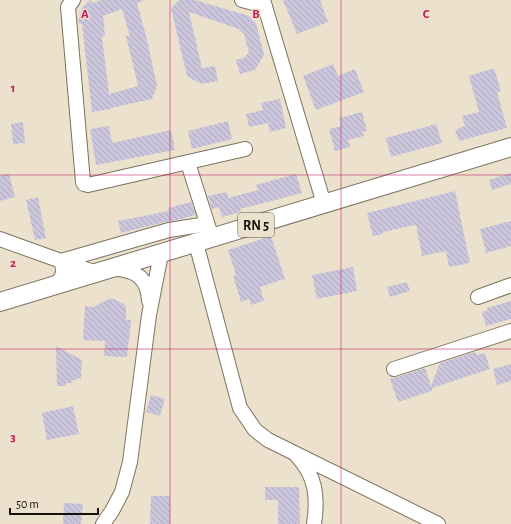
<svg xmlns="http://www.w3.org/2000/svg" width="511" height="524" font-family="'Alegreya Sans',sans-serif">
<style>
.building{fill:url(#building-back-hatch);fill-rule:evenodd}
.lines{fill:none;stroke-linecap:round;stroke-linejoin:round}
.minor-casing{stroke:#7c7360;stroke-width:16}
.major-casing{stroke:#7c7360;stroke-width:20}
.minor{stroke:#fff;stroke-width:14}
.major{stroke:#fff;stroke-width:18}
.grid{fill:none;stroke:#c2185b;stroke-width:1;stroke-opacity:0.55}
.labels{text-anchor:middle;stroke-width:3;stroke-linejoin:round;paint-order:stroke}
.shield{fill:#ece1cc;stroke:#565044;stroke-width:1}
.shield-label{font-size:14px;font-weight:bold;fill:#15120a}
.grid-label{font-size:13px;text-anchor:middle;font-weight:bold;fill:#c2185b;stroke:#ece1cc;stroke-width:3;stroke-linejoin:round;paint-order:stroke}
</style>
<defs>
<pattern id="building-back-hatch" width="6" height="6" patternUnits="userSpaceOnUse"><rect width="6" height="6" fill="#cbc6db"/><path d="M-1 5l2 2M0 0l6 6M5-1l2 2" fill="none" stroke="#ada9bb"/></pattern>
</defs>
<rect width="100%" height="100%" fill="#ece1cc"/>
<!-- building -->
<path class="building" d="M90,0l3,3 8,-3h42v1l-6,2 9,33 11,50 -5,13 -41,9v1l-19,3 -10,-88 -4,-1 4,-15zM122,9l8,27h-4l12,50 -29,8 -7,-57 3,-2 -2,-19z
M179,0h16l54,16 7,7 8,32 -9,15 -15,4 -4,-14 8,-2 5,-6 -5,-18 -5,-5 -50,-17 13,56 13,-2 3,15 -17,3 -14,-8 -16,-68z
M283,0h37l8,22 -31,12z
M333,64l5,12 17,-7 9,23 -48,18 -13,-34z
M494,68l7,23 -4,1 10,36 -48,13 -4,-11 10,-4 -3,-10 17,-4 -10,-36z
M280,99l6,29 -16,4 -2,-9 -19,4 -3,-13 17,-4 -2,-7z
M362,112l5,19 -5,1 2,4 -16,4 2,7 -15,4 -6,-22 12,-3 -2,-8z
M228,121l4,18 -40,10 -4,-18z
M23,122l2,21 -12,1 -2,-20z
M436,124l6,19 -51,14 -5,-19z
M109,126l3,17 59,-13 4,20 -79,15 -6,-36z
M511,173v11l-19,6 -3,-10z
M9,174l6,23 -15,4v-25z
M296,174l6,19 -62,16 1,3 -19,5 -3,-10 -7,2 -4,-13 19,-4 1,6 30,-8 -2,-5z
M455,191l15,72 -21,4 -3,-16 -24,5 -6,-31 -2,1v-1l-31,7v2l-10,2 -6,-23z
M38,197l8,41 -11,2 -9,-40z
M191,202l5,13 -19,5 -8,1 -48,12 -3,-12 51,-10 -1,-3z
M511,221v25l-25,7 -6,-24z
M271,236l14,43 -25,8 4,14 -13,4 -2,-6 -8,3 -8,-26 3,-1 -8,-25z
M353,267l4,24 -40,8 -5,-24z
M407,282l3,9 -20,6 -3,-10z
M111,298l13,6 2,4v12h5l-4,37 -23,-1 1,-15 -22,-1 2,-34 8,1z
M511,301v18l-25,7 -4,-14 5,-1v-3z
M56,346l26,14 -1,19 -4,-1v2h-5l-1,3h-5v3h-9z
M475,352l1,3 9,-2 5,16 -58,19v3l-34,11 -8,-23 35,-11 6,18 9,-23z
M511,364v17l-14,4 -4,-16z
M151,395l14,4 -5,17 -14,-4z
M73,406l6,28 -32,6 -5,-27z
M265,487h34l1,37h-22v-24h-13z
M151,496h19v28h-20z
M64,503l19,1 -2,20h-18z"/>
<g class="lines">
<defs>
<path id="minor" d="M73,0l-5,7 15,175 1,2 4,1 157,-36
M242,0l23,6
M263,0l61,204
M188,163l22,69
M0,239l61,22 36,12
M196,243l44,165 15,22 13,10 170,84
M113,269c22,0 35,9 36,32
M56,285c7,-9 9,-13 5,-24l108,-31 38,-6
M478,297l33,-12
M394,369l117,-38
M297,456c19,20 21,41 17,68
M103,524l9,-13 10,-19 8,-30 19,-147 12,-61"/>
<path id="major" d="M0,302l511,-155"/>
</defs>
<!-- minor casing -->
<use href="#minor" class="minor-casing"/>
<!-- major casing -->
<use href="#major" class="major-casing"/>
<!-- minor -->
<use href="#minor" class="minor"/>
<!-- major -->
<use href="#major" class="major"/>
</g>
<!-- grid -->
<path class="grid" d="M170,0v524M341,0v524M0,175h511M0,349h511"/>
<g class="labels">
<!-- shield labels -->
<rect class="shield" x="238" y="213" width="36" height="24" rx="3"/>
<g class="shield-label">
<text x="256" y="230">RN 5</text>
</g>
</g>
<g class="grid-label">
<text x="85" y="18">A</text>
<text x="256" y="18">B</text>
<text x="426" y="18">C</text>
<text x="13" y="92">1</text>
<text x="13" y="267">2</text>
<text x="13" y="441">3</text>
</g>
<!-- scale -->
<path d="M10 508v6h88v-6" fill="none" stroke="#15120a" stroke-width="2"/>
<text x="16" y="508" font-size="12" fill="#15120a" stroke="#ece1cc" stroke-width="3" paint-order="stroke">50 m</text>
</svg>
